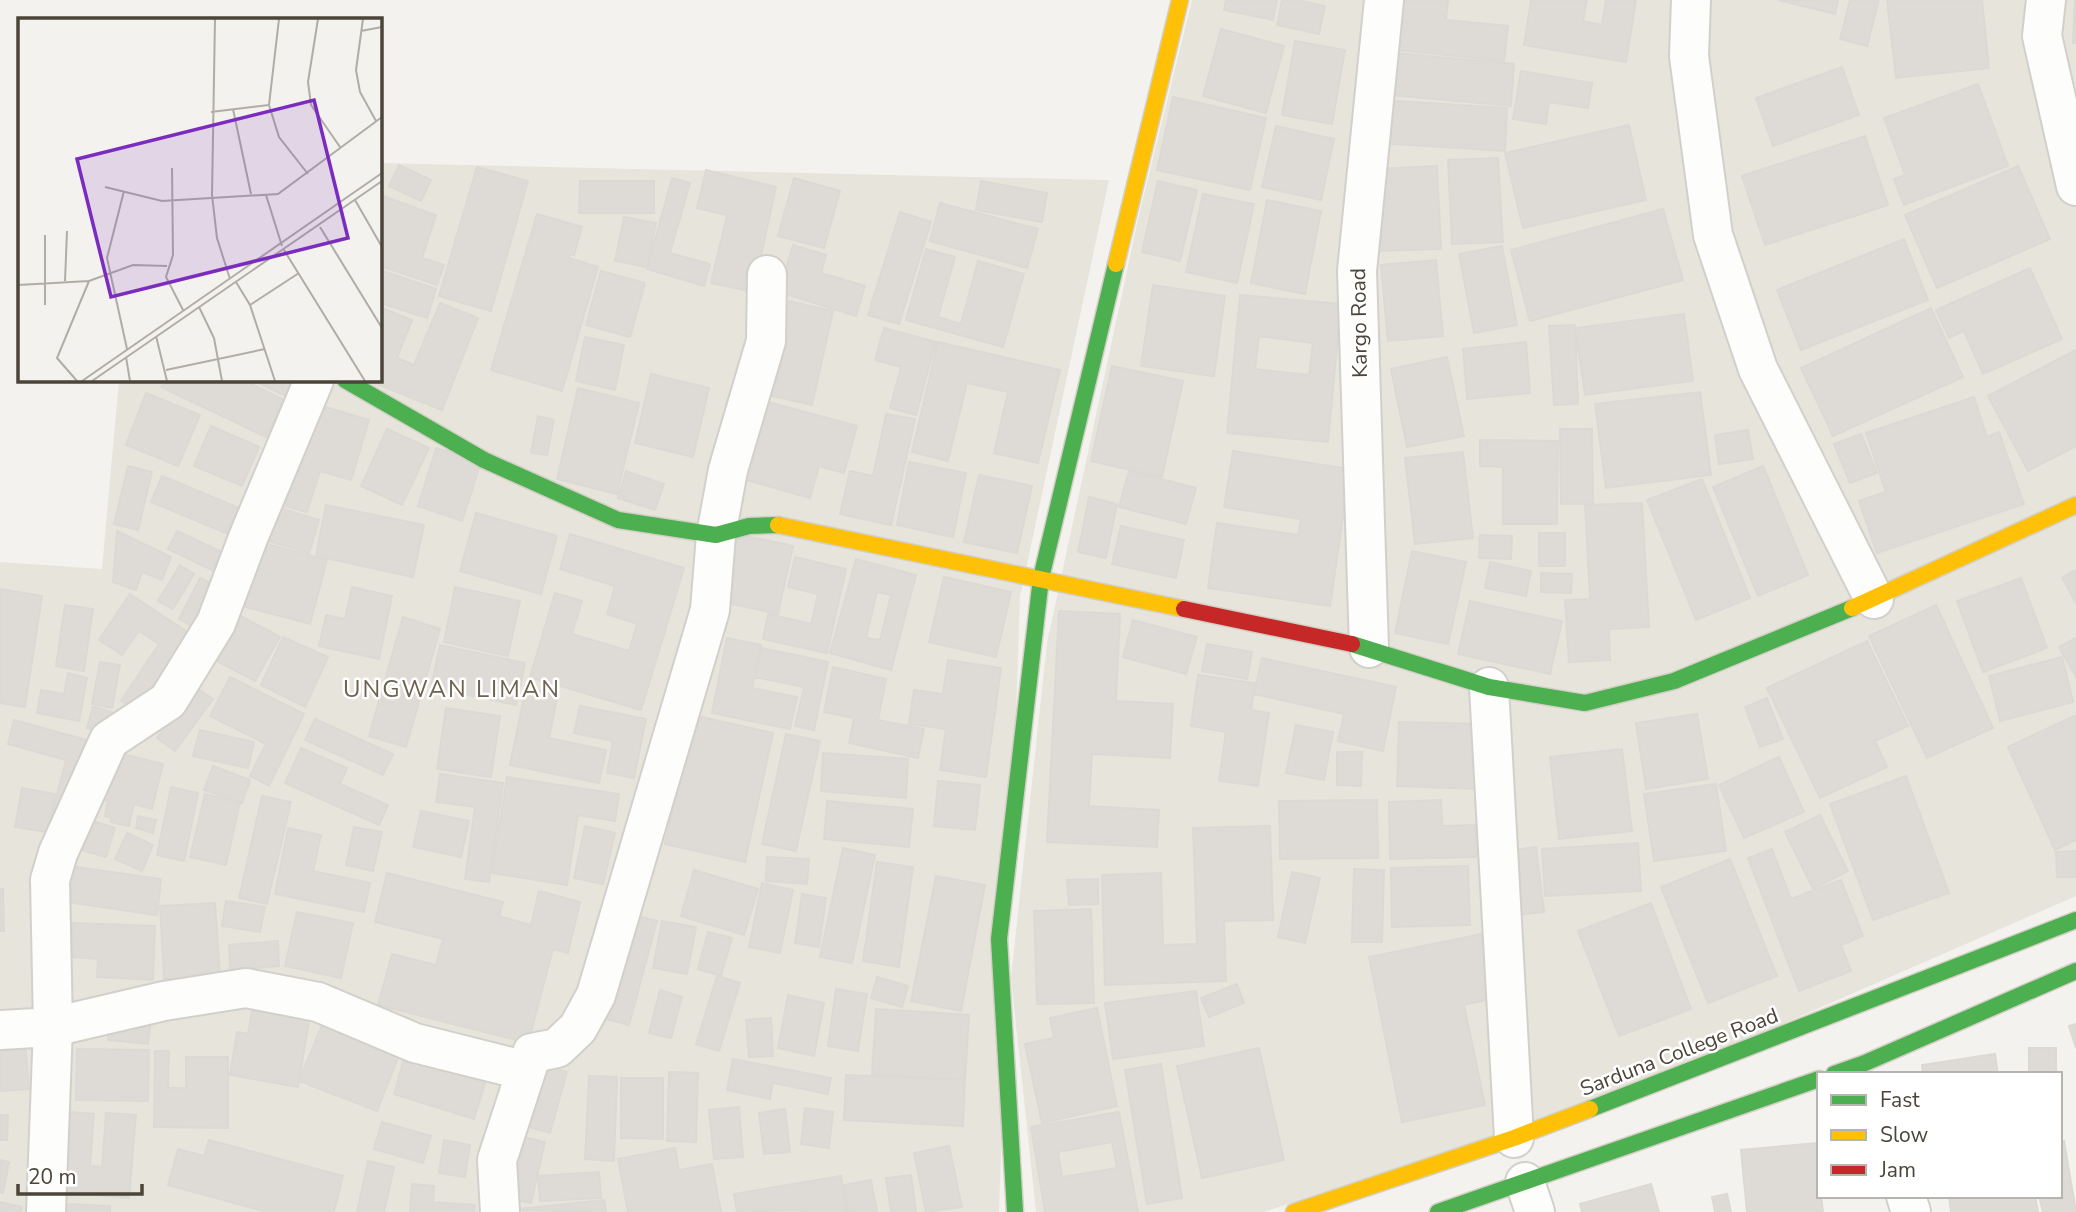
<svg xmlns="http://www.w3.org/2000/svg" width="2076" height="1212" font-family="'Nunito Sans',sans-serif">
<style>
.residential{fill:#e7e4dc}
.building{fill:#dedbd6;stroke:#dcd9d4;stroke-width:2;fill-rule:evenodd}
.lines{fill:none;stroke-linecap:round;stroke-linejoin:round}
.street-casing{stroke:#d2d0cb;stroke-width:42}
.fast-casing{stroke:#d3cfc5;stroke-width:19}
.slow-casing{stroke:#d3cfc5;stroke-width:19}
.jam-casing{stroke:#d3cfc5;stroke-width:19}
.street{stroke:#fdfdfc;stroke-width:38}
.fast{stroke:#4caf50;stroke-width:16}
.slow{stroke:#ffc107;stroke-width:16}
.jam{stroke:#c62828;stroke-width:16}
.labels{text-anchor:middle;stroke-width:5;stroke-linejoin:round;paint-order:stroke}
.street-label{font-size:21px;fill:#4b4439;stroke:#fff}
.quarter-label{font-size:24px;letter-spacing:2px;fill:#6e6250;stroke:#fff}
.inset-road{fill:none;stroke:#b0aca6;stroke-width:2}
.view{fill:#7b2cbf;fill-opacity:0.15;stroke:#7b2cbf;stroke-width:3.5}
.inset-edge{fill:none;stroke:#4b4439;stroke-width:3.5}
</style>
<rect width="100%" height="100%" fill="#f4f2ee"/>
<!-- residential -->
<path class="residential" d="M1192,0h884v896l-445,194 -367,122h-228l-25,-234 36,-335 92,-428z
M380,163l729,17 -89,417 -21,615h-999v-650l102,7 17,-189h261z"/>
<!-- building -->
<path class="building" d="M1226,0h51l-4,20 -49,-10z
M1282,0h15l28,6 -6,28 -42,-9z
M1391,0h57l-2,20 62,6 -4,35 -117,-12z
M1531,0h56l-4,21 19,4 4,-25h30l-10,62 -102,-17z
M1778,0h60l-3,14z
M1850,0h29l-12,46 -27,-7z
M1887,0h95l7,68 -93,10z
M2075,0h1v43h-3z
M1221,29l63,17 -18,67 -63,-17z
M1295,41l50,9 -13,74 -50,-9z
M1395,53l119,11 -3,42 -120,-11z
M1842,67l17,48 -86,31 -17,-48z
M1521,71l71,12 -4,25 -39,-6 -3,22 -33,-5z
M1978,84l30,82 -104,39 -10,-26 11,-4 -21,-57z
M1173,97l93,21 -16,72 -93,-20z
M1380,100l127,8 -2,43 -127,-8z
M1629,125l17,75 -123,28 -18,-75z
M1276,126l58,13 -13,61 -59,-13z
M1865,136l23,69 -123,40 -23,-69z
M1498,158l5,84 -51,2 -4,-84z
M399,165l32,15 -10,21 -32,-15z
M1437,166l4,83 -63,2 -4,-82z
M2018,166l32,73 -113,49 -32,-73z
M477,167l51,14 -37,130 -52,-15z
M706,170l70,17 -23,105 -42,-9 16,-68 -30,-7z
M672,178l18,5 -20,70 40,11 -6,22 -57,-17z
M794,178l46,13 -16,57 -46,-12z
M580,181h74v32h-75z
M981,181l66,12 -5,29 -66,-12z
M1158,181l39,9 -17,71 -38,-9z
M1203,194l51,10 -17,79 -51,-11z
M380,195l56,20 -14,43 22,7 -7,20 -57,-19z
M1267,200l54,11 -16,83 -54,-11z
M940,203l98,26 -11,39 -97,-27z
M1663,209l20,71 -153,41 -19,-71z
M900,212l31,10 -32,102 -31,-9z
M537,214l45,13 -8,28 -4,-1 -1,4 29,9 -36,124 -71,-21z
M624,217l32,6 -9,44 -32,-6z
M1904,239l24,61 -127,50 -24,-60z
M793,245l33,10 -5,18 44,13 -9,30 -77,-24z
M1502,246l15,79 -43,8 -15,-79z
M926,249l29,8 -17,60 23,7 17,-63 46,13 -21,73 -97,-27z
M1436,260l7,76 -55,5 -7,-76z
M2030,268l32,71 -79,35 -19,-43 -15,7 -13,-28z
M380,270l56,19 -9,29 -47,-15z
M601,271l44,12 -15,54 -44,-12z
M1153,285l72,11 -11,80 -73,-10z
M1240,295l101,9 -13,138 -101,-9zM1259,336l54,7 -4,32 -54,-6z
M789,301l44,10 -21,94 -44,-10z
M440,303l38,15 -36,92 -75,-30h13v-73l32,13 -15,38 17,7z
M1931,308l32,69 -130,59 -32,-68z
M1684,314l9,67 -108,14 -10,-67z
M1575,325l3,79 -24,1 -5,-79z
M884,328l52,14 -20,73 -26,-7 11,-41 -26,-7z
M585,337l39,8 -9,45 -39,-9z
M938,342l122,28 -22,93 -44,-10 14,-61 -41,-9 -19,78 -36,-9z
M1526,342l4,51 -63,6 -4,-50z
M2076,350v96l-48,25 -40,-75z
M1447,357l17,79 -57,11 -16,-78z
M1112,366l71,15 -21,96 -71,-16z
M651,374l58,14 -16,69 -58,-14z
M165,380h78l41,20 -18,37 -105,-50z
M252,380h49l-9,19z
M578,388l61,15 -22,91 -60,-15z
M1700,392l11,83 -105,13 -11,-84z
M146,393l54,22 -22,51 -52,-21z
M750,397l107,29 -13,47 -25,-7 -9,32 -81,-23z
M1974,397l13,40 12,-5 25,72 -147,49 -18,-52 27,-9 -20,-59z
M312,403l57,17 -18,60 -31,-9 -13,41 -26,-7z
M886,414l29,5 -24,106 -51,-11 10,-43 23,5z
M538,416l16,4 -7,35 -16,-2z
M211,426l48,21 -17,39 -48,-20z
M387,429l42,19 -27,57 -41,-19z
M1560,429h32l1,75h-32z
M1748,430l5,29 -34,5 -4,-29z
M1861,434l16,39 -27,10 -16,-39z
M1480,440l78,1 -1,83h-54v-57l-23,-1z
M436,448l45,14 -19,59 -44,-15z
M1233,451l117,18 -20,137 -122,-18 9,-65 81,12 3,-16 -77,-12z
M1463,452l10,86 -58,6 -10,-86z
M909,462l57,11 -13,64 -56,-12z
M128,466l24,6 -14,58 -24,-6z
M1763,466l45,109 -50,21 -45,-109z
M626,471l38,13 -9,26 -37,-12z
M1129,471l67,17 -10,36 -67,-17z
M979,475l53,11 -15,67 -53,-11z
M162,476l82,34 -11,26 -82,-34z
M1702,479l48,119 -54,22 -49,-120z
M1089,497l28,7 -11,54 -28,-6z
M1642,503l7,124 -40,2 1,31 -41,2 -4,-62 25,-1 -5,-94z
M326,505l98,20 -11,52 -97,-21z
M273,506l46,14 -10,33 -47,-14z
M476,513l81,23 -16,58 -81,-23z
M1121,526l63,14 -8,38 -64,-14z
M117,531l54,26 -9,23 -20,-8 -6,18 -23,-8z
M177,531l49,23 -10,18 -48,-23z
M1539,533h26v33h-26z
M570,534l114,34 -43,142 -111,-33 25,-84 27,8 -10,33 57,17 8,-27 -30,-10 8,-28 -55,-17z
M737,534l56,12 -15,68 -56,-12z
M1480,535l32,1 -1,23 -32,-1z
M252,540l75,20 -17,64 -75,-20z
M1412,551l54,11 -18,82 -53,-11z
M795,557l51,12 -19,84 -64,-14 5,-25 43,10 7,-30 -30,-7z
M856,559l60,16 -25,95 -61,-17zM877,592l14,3 -11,45 -14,-2z
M1490,562l41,9 -5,25 -41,-8z
M180,565l14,9 -21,35 -15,-8z
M2076,570v33l-14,-25z
M1541,573l31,1 -1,19 -30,-1z
M944,577l67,15 -15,65 -67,-15z
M200,578l22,11 -20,42 -23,-12z
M2021,578l26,70 -64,24 -26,-71z
M352,587l40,9 -13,63 -60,-13 7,-31 19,4z
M455,587l65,14 -12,55 -64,-14z
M0,589l42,7 -17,111 -25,-4z
M130,594l68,45 -38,57 -11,-7 -14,21 -14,-9 38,-57 -20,-13 -17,24 -23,-15z
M1470,601l92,20 -12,53 -92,-20z
M65,605l28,4 -9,62 -28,-5z
M1936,605l57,123 -66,30 -58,-122z
M1059,611l61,3 -4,87 57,3 -3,54 -78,-4 -3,52 70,4 -2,37 -110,-5z
M235,613l45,24 -25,44 -44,-23z
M403,617l37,12 -34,118 -37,-11z
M1133,620l64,17 -11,37 -63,-17z
M283,637l45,20 -23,50 -44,-22z
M727,638l34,7 -9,43 45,9 -7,32 -78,-16z
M2076,638v39l-17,-30z
M1867,641l41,85 -33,15 12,26 -67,31 -53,-110z
M1207,644l45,8 -5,27 -45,-8z
M440,645l85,18 -9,42 -85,-18z
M762,648l66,14 -14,68 -19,-4 9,-39 -49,-10z
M2062,657l11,45 -73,19 -11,-45z
M1262,658l134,29 -13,64 -45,-10 6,-27 -90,-20z
M948,660l53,8 -15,109 -46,-7 6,-41 -37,-5 5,-34 29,4z
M100,662l20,3 -8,43 -20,-4z
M833,667l53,12 -8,41 46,9 -6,29 -69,-15 5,-25 -30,-6z
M68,673l19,5 -8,43 -42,-8 4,-23 23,4z
M1198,675l57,8 -4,27 18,3 -11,73 -39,-5 7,-49 -35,-6z
M230,677l74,37 -35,72 -19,-10 16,-32 -56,-28z
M194,686l19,13 -38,52 -18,-13z
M526,687l32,7 -9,44 57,12 -7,33 -89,-18z
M1767,698l16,41 -23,8 -15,-40z
M93,706l20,7 -6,21 -20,-6z
M580,706l66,13 -12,59 -27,-5 6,-32 -39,-8z
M446,708l54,8 -9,61 -54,-8z
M1697,714l11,65 -62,10 -10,-66z
M693,715l80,18 -28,129 -80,-18z
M2076,715v125l-21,10 -47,-103z
M315,719l78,35 -10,21 -78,-35z
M14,720l80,22 -19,73 -22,-5 13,-50 -58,-16z
M1399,722l81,2 -2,65 -81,-3z
M1296,725l37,7 -9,48 -38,-7z
M200,730l54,12 -6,26 -55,-12z
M786,734l34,7 -24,110 -34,-7z
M301,748l46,20 -7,16 48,21 -9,20 -94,-42z
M1622,749l10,82 -73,8 -9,-82z
M1337,752h25l-1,34 -24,-1z
M118,753l45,11 -11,45 -18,-5 -5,22 -18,-4 1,-4 -7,-2 3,-15 -11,-3z
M823,753l85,6 -2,39 -85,-7z
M1779,757l25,55 -60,26 -25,-53z
M213,766l37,14 -8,23 -38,-13z
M440,774l63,9 -14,99 -24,-3 10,-72 -39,-5z
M1906,776l43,117 -76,27 -43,-116z
M507,777l112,17 -4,27 -37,-6 -11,70 -75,-12z
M938,781l42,4 -5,45 -41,-4z
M1716,784l10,67 -72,10 -10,-67z
M171,787l27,6 -14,68 -27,-6z
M22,788l33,6 -7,38 -33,-5z
M205,794l35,9 -14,62 -36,-8z
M262,796l29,6 -24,102 -28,-6z
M1377,800l1,58 -98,1 -1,-58z
M1441,800l1,26 33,-1 1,32 -86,2 -1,-57z
M827,801l86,8 -4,38 -85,-8z
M421,811l48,10 -8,36 -48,-10z
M1820,815l28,56 -35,18 -28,-57z
M138,816l18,4 -3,13 -17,-5z
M82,818l33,10 -9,29 -32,-9z
M585,826l30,7 -12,51 -29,-6z
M1270,826l3,94 -49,1 2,60 -121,4 -3,-110 59,-2 2,72 34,-1 -4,-116z
M354,827l28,5 -9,39 -27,-6z
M288,828l33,7 -8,36 57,12 -6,29 -89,-18z
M127,833l26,12 -11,26 -27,-12z
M1638,843l3,48 -96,5 -3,-47z
M1536,847l8,65 -30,3 -8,-64z
M843,848l32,7 -23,108 -32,-6z
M1772,849l19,50 50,-19 22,56 -22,9 10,26 -52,20 -51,-133z
M2076,851v26h-19l-1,-25z
M767,857l42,2 -2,25 -41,-3z
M1730,859l47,117 -69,27 -47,-116z
M877,862l36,5 -14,100 -36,-6z
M70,866l91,13 -4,36 -91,-13z
M1468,866l2,59 -78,2 -1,-59z
M1354,869l30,1 -2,72h-30z
M694,870l64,19 -14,46 -63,-19z
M1292,872l28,6 -15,65 -27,-6z
M387,873l116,29 -4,14 32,9 8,-34 41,11 -12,51 -15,-4 -25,94 -150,-38 14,-51 44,11 7,-26 -68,-17z
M936,876l49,9 -24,126 -50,-10z
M1098,879v25l-29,1 -2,-25z
M762,883l31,7 -13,63 -31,-6z
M0,889h3l1,42h-4z
M802,894l24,4 -7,49 -24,-4z
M226,901l39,6 -5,25 -38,-6z
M215,903l5,73 -56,3 -4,-73z
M1651,903l40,106 -72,27 -41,-105z
M1091,909l3,94 -57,1 -3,-93z
M297,912l56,11 -12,55 -56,-12z
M623,912l34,9 -28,104 -34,-9z
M662,921l34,6 -9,47 -34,-6z
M72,923l83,3 -2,54 -56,-3 1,-18 -27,-2z
M708,932l24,6 -11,38 -23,-7z
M1482,934l13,64 -31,7 21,100 -83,17 -33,-165z
M278,941l1,25 -49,4 -1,-25z
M717,976l23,7 -21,68 -23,-7z
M877,977l31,9 -6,21 -31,-9z
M1237,984l7,19 -35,14 -8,-19z
M836,989l31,5 -9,57 -30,-5z
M660,990l22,7 -11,41 -22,-5z
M1196,991l8,55 -91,13 -8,-56z
M255,994l57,9 -14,84 -68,-12 7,-43 11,2z
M788,995l36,8 -10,53 -36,-8z
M1097,1008l20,98 -75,17 -17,-79 29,-6 -4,-20z
M876,1009l93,6 -4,65 -93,-6z
M111,1015l40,5 -3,24 -40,-4z
M771,1018l2,38 -24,1 -3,-37z
M324,1020l77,30 -24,61 -78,-30z
M2076,1024v24l-7,-22z
M25,1041l4,48 -29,2v-48z
M409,1042l81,25 -16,52 -80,-25z
M1259,1048l25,112 -82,18 -25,-112z
M2029,1048h27v26h-27z
M77,1049l72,1 -1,51 -72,-1z
M155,1051h14l-1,37h18v-31h42v71l-74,-1z
M1995,1054l3,20h-75l-1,-9z
M733,1059l98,19 -3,16 -55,-11 -3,16 -43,-9z
M532,1063l35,9 -17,61 -35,-10z
M1161,1064l21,134 -35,6 -22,-134z
M669,1072l29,1 -2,69 -29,-1z
M846,1075l119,5 -2,46 -119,-6z
M589,1076l28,1 -3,84 -29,-2z
M621,1078h42v61l-42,-1z
M739,1107l4,50 -29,2 -5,-49z
M805,1108l28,4 -4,36 -28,-4z
M785,1109l5,43 -26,2 -5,-41z
M70,1112l24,2 -4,52 12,1 4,-54 30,2 -7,83 -67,-6z
M1119,1112l19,100h-93l-14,-85zM1112,1142l5,26 -55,9 -4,-25z
M0,1115h8l-1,25h-7z
M382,1122l49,14 -8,27 -49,-14z
M515,1135l30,7 -14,61 -30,-6z
M209,1140l134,36 -9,36h-67l-99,-27 10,-36 26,7z
M444,1140l26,5 -5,32 -26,-4z
M2064,1141l12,71h-33l-4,-16h21v-54z
M1817,1143l2,53h2l2,16h-76l-6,-62z
M949,1146l13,61 -36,5 -12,-59z
M675,1148l4,22 33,-6 9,48h-93l-10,-53z
M0,1160l9,2 -6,31 -3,-1z
M368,1161l26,6 -10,45h-27z
M599,1172l2,26 -61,3 -2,-25z
M911,1175l5,37h-25l-5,-34z
M841,1176l6,36h-46v-2l-64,2 -3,-18z
M871,1180l6,32h-28l-5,-27z
M412,1184l22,2 -1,16 42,3 -1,7h-64z
M1651,1184l8,28h-77l-2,-8z
M1727,1194l4,18h-16l-3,-15z
M1949,1196h86l3,16h-87z
M604,1200l2,12 -98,-2z
M0,1202l22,5 -1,5h-21z
M65,1204l45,2v6h-45z"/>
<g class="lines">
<defs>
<path id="street" d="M1691,0l-2,56 24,179 45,134 116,230
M2046,0l-4,36 34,150
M1369,648l-12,-377 27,-271
M1489,687l25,451
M0,1030l53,-3 111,-26 82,-13 72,14 97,41 111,28
M1525,1182l10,30
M1906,1196l5,16
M46,1212l7,-185 -3,-147 8,-27 51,-113 59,-39 48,-78 32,-85 66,-158
M500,1212l-3,-52 35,-107 25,-5 21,-20 18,-33 114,-385 6,-75 12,-65 38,-129 1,-66"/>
<path id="fast" d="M345,380l139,80 134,60 98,15 33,-9 29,-1
M1352,644l137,43 96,16 89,-22 178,-73
M1834,1074l31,-11 211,-92
M1590,1109l486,-189
M1015,1212l-16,-273 42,-361 75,-314
M1438,1212l381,-133"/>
<path id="slow" d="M1116,264l64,-264
M778,525l406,84
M1852,608l224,-103
M1294,1212l220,-74 76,-29"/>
<path id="jam" d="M1184,609l168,35"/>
</defs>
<!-- street casing -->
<use href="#street" class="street-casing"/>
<!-- fast casing -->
<use href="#fast" class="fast-casing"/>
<!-- slow casing -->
<use href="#slow" class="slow-casing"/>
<!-- jam casing -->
<use href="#jam" class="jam-casing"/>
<!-- street -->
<use href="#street" class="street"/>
<!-- fast -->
<use href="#fast" class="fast"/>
<!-- slow -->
<use href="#slow" class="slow"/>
<!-- jam -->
<use href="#jam" class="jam"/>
</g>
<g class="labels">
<!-- street labels -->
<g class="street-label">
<text transform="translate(1359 323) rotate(-91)" y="7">Kargo Road</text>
<text transform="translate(1679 1052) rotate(-21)" y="7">Sarduna College Road</text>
</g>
<!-- quarter labels -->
<g class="quarter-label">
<text x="452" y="697">UNGWAN LIMAN</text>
</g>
</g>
<!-- overview -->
<g transform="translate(18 18)">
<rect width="364" height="364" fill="#f4f2ee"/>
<path class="inset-road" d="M197,1l-3,176 5,43 13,41M261,1l-10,86 10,32 29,37M300,1l-10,63 3,23 29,42M345,1l-7,51 4,22 16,29M343,13l21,-4M215,91l18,85M193,94l58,-7M154,150l1,87 -7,22 17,33M87,169l57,14 116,-7 104,-77M106,173l-17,67 20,91M248,177l16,51M337,182l27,47M302,209l62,101M266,232l81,131M47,263l2,-50M218,264l14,23 25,76M0,267l71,-4 44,-16 34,1M27,287v-70M232,287l49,-32M181,289l15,31 8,43M138,318l11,45M108,339l4,24M148,352l99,-21M59,363l-20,-23 32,-77M64,363l300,-208M74,363l290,-200"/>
<path class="view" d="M296,82l34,138 -237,59 -34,-138z"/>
<rect width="364" height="364" class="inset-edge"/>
</g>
<!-- legend -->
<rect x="1817" y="1072" width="245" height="126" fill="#ffffff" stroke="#b7b4b0" stroke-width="2"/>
<rect x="1831" y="1095" width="35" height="10" fill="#4caf50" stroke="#b7b4b0" stroke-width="2"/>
<text x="1880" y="1107" font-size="21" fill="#4b4439">Fast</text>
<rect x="1831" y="1130" width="35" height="10" fill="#ffc107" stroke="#b7b4b0" stroke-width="2"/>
<text x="1880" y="1142" font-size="21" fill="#4b4439">Slow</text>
<rect x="1831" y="1165" width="35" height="10" fill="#c62828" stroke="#b7b4b0" stroke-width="2"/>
<text x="1880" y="1177" font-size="21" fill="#4b4439">Jam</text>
<!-- scale -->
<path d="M18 1184v10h124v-10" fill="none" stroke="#4b4439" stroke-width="3.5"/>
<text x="28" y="1184" font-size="21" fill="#4b4439" stroke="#ffffff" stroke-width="5" paint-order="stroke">20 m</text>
</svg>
